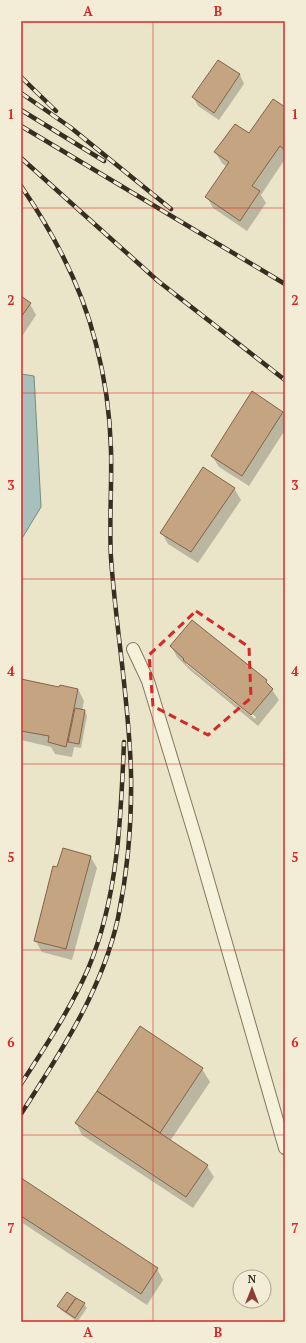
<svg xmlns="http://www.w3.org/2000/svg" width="306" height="1343" font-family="'PT Serif',serif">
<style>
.water{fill:#a9bfbb;stroke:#708d88}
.shadow{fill:#0003;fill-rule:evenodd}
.building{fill:#c5a581;stroke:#826447}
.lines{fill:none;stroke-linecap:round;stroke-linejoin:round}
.service-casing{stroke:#85775f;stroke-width:14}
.service{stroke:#f6f1db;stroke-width:12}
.rail-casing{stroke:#372e21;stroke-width:4.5}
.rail{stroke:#f3edd7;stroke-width:3;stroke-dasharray:9;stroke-linecap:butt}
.marked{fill:none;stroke:#d62828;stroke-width:3;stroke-dasharray:8 5;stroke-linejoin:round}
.grid{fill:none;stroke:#d62828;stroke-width:1;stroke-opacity:0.55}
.neatline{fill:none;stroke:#d62828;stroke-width:1.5}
.grid-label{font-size:13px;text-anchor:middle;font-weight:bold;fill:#d62828}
</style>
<rect width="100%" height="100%" fill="#eae4c8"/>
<!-- water -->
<path class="water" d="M21,374l13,2 7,131 -20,33z"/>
<!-- shadow -->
<path class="shadow" d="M219,61l21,14 4,9 -25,36 -21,-14 -5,-9z
M285,108v51l-24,36 5,8 -19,28 -34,-23 -6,-11 20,-30 -5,-4 -7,-11 34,-17z
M21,298l9,6 6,11 -15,23z
M282,413l3,4v13l-36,56 -30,-19 -7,-11z
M234,488l7,12 -43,63 -30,-19 -6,-11z
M171,646l95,35 13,19 -21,26 -67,-55 -14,-14zM186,661l70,56 -1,2 -69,-55z
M21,680l39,8 18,1 6,12 -2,10h3l2,5 -6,32 -7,-1 -2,10 -17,-3 -4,-7 -30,-7z
M90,856l7,12 -25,92 -30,-8 -7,-12 23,-71z
M141,1028l61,41 8,13 -40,59 37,25 7,11 -21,31 -111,-73 -6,-12z
M21,1180l136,89 6,11 -16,25 -126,-83z
M84,1304l3,4 -9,13 1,1h-5l1,-2 -14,-10 -2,-4z"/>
<!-- building -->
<path class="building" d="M218,60l22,14 -26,39 -22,-16z
M273,99l12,8v43l-5,-4 -28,40 8,5 -20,30 -35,-24 24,-35 -15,-10 21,-28 14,9z
M21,296l10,7 -10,14z
M252,391l31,21 -41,64 -31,-20z
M203,467l32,21 -44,64 -31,-19z
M192,620l75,60 -1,2 7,7 -22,26 -68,-55 1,-1 -14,-13z
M21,679l38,8 1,-2 18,4 -12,58 -18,-5 1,-6 -28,-5z
M75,708l10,2 -6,34 -11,-2z
M63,848l28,8 -25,93 -32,-8 19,-75 4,1z
M140,1026l63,42 -43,65 -63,-42z
M97,1091l111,74 -22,32 -111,-74z
M21,1178l137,90 -17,26 -120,-78z
M67,1292l9,6 -10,14 -9,-6z
M76,1298l9,5 -10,15 -9,-6z"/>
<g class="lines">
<defs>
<path id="service" d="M133,649l15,32 48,158 89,309"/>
</defs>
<!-- service casing -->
<use href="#service" class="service-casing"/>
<!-- service -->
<use href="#service" class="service"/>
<defs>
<path id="rail" d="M21,77l35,34
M21,93l49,34 101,82
M21,110l83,51
M21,126l264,158
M21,158l137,123 127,99
M21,186c33,48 61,101 75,158 9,34 14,70 15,106 1,36 -2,72 0,108 5,71 18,143 20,214 1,49 -3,98 -13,146 -16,73 -58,135 -97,196
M21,1084c24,-37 49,-74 67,-115 30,-71 33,-151 36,-227"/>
</defs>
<!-- rail casing -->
<use href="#rail" class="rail-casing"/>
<!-- rail -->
<use href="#rail" class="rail"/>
</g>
<!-- marked area -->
<path class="marked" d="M196,611l53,36 2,51 -43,37 -55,-29 -4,-51z"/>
<!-- grid -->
<path class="grid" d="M153,21v1301M21,208h264M21,393h264M21,579h264M21,764h264M21,950h264M21,1135h264"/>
<!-- border -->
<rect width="306" height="1343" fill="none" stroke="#f3edd7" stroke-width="44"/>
<!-- north arrow -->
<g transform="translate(252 1289)"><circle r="19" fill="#f3edd7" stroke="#a8a18e"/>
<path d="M0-3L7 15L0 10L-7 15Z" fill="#8e3d34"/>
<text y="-6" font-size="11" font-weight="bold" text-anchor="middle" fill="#372e21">N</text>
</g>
<rect x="22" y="22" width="262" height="1299" class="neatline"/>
<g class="grid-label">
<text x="88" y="16">A</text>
<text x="218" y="16">B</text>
<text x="11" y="119">1</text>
<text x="295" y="119">1</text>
<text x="11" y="305">2</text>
<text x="295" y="305">2</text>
<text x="11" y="490">3</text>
<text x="295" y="490">3</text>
<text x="11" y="676">4</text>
<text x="295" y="676">4</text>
<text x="11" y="862">5</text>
<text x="295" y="862">5</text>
<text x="11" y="1047">6</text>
<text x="295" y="1047">6</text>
<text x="11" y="1233">7</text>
<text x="295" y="1233">7</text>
<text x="88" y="1337">A</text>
<text x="218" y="1337">B</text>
</g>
</svg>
